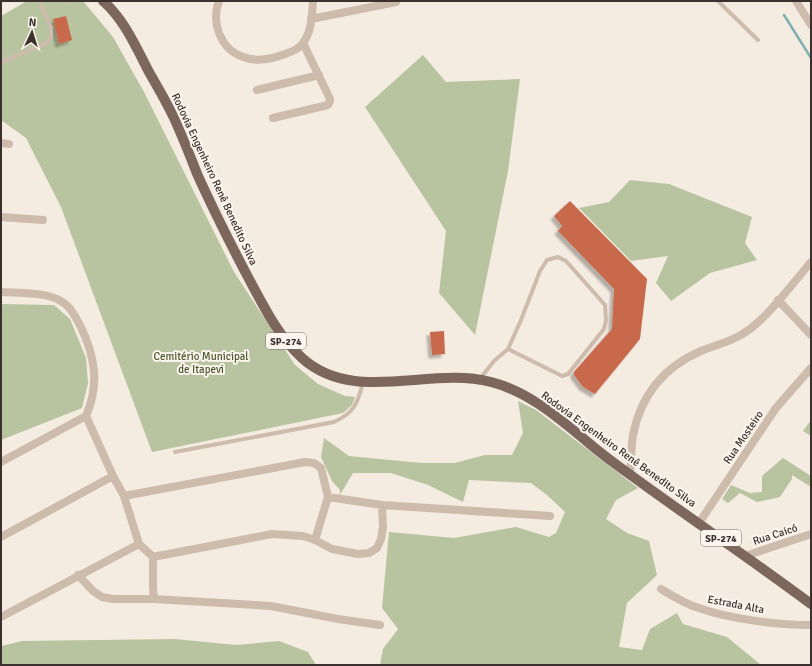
<svg xmlns="http://www.w3.org/2000/svg" width="812" height="666" font-family="Signika,sans-serif">
<style>
.green{fill:#b8c4a0}
.lines{fill:none;stroke-linecap:round;stroke-linejoin:round}
.stream{stroke:#7fb0b2;stroke-width:2.5}
.building{fill:#c8694b;filter:url(#shadow)}
.lane{stroke:#cdbbac;stroke-width:4}
.street{stroke:#cdbbac;stroke-width:8}
.primary{stroke:#7d675c;stroke-width:10}
.labels{text-anchor:middle;stroke-width:4;stroke-linejoin:round;paint-order:stroke}
.shield{fill:#fbf5ee;stroke:#756b66;stroke-width:1}
.shield-label{font-size:10px;font-weight:bold;fill:#3b302b}
.street-label{font-size:11px;fill:#3b302b;stroke:#fbf5ee}
.park-label{font-size:11px;fill:#4a5a2e;stroke:#fbf5ee}
</style>
<defs>
<filter id="shadow"><feDropShadow dx="-3.5" dy="3.5" stdDeviation="1" flood-color="#0004"/></filter>
</defs>
<rect width="100%" height="100%" fill="#f4ebe1"/>
<!-- green -->
<path class="green" d="M27,1h56l30,36 31,55 90,180 61,93 23,19 27,12 10,1 -3,8 -9,8 -191,39 -91,-245 -35,-69 -25,-18v-104z
M423,55l23,27 74,-3 -12,92 -33,164 -36,-42 7,-62 -81,-124z
M630,180l39,4 83,33 -7,26 12,17 -47,13 -39,28 -15,-18 12,-27 -37,5 -52,-53 30,-6z
M2,304l52,1 16,14 16,39 2,25 -6,25 -81,32z
M518,401l18,9 102,78 -22,12 -10,19 21,14 22,8 8,34 -30,28 -8,44 23,3 8,-21 27,-16 6,11 44,13 34,28h-381l3,-16 15,-20 -16,-21 7,-76 65,6 62,-11 33,10 7,-4 9,-21 -18,-17 -16,-12 -62,-3 -6,22 -35,-17 -37,-12h-38l-13,22v-5l-8,-9 -11,-24 3,-19 25,18 30,3 43,4h33l30,-8h27l11,-22z
M811,420v16l-8,-5z
M783,458l28,18v11l-19,-12v4l-12,18 -23,5 -17,-9 -12,10 -6,-4 9,-14 19,8 12,-1v-16z
M175,639l61,6 43,-4 29,11 8,13h-315v-19l21,-5z"/>
<g class="lines">
<!-- stream -->
<path class="stream" d="M784,15l27,43"/>
</g>
<!-- building -->
<path class="building" d="M66,16l6,24 -13,4 -6,-25z
M570,201l77,78 -7,60 -45,55 -12,-7 -9,-12v-3l38,-43 2,-40 -56,-58 4,-5 -8,-10z
M444,331l1,23 -13,1 -2,-23z"/>
<g class="lines">
<!-- lane -->
<path class="lane" d="M66,1l3,1
M718,1l40,39
M1,62l37,-15 10,-5 3,-6v-8l-11,-27
M479,380l15,-19 14,-12 13,-29 19,-49 7,-11 11,-3 8,4 39,44 1,15 -2,9 -36,45 -6,2 -54,-27
M175,452l159,-30c20,-9 24,-19 29,-40"/>
<!-- street -->
<path class="street" d="M219,1c-8,21 1,48 24,56 13,5 29,2 42,-3 6,-2 15,-6 18,-11 9,-12 9,-28 10,-42
M796,1l15,24
M311,19l85,-17
M257,90l62,-15
M273,118l55,-13 2,-4v-2l-27,-56
M1,143l8,1
M1,217l42,3
M1,292c18,1 45,0 60,9 9,5 14,15 19,24 15,31 20,59 6,91l27,60 11,20 15,48
M778,300l33,35
M1,462l85,-46
M630,475c1,-13 1,-27 3,-40 8,-40 31,-68 68,-84 14,-6 30,-9 43,-18 23,-14 48,-49 67,-71
M124,496l181,-34 9,1 7,5 7,29 -13,43
M328,497l54,8 168,11
M699,523l77,-115 35,-40
M1,537l112,-61
M139,544l14,13v31l1,11
M745,556l66,-22
M153,557l119,-23 31,2 12,4 17,9 26,5 11,-1 8,-5 4,-9 2,-12 -1,-22
M78,575l15,16 9,6 11,2h41l117,7 67,13 42,6
M661,589c12,7 24,15 38,19 30,11 80,17 112,17
M1,617l138,-73"/>
<!-- primary -->
<path class="primary" d="M103,1c21,18 33,46 46,71 8,14 17,29 24,44 9,19 17,40 25,60 16,35 33,69 51,103 15,28 29,57 53,79 52,47 127,8 189,24 36,9 65,34 93,57 15,13 31,25 48,37 59,43 120,84 179,128"/>
</g>
<g class="labels">
<!-- shield labels -->
<g class="shield">
<rect x="266" y="333" width="40" height="16" rx="3"/>
<rect x="701" y="530" width="40" height="16" rx="3"/>
</g>
<g class="shield-label">
<text x="286" y="345">SP-274</text>
<text x="721" y="542">SP-274</text>
</g>
<!-- street labels -->
<g class="street-label">
<text transform="translate(215 179) rotate(65)" y="4">Rodovia Engenheiro Renê Benedito Silva</text>
<text transform="translate(743 437) rotate(-56)" y="4">Rua Mosteiro</text>
<text transform="translate(619 449) rotate(36)" y="4">Rodovia Engenheiro Renê Benedito Silva</text>
<text transform="translate(775 534) rotate(-18)" y="4">Rua Caicó</text>
<text transform="translate(736 604) rotate(11)" y="4">Estrada Alta</text>
</g>
<!-- park labels -->
<g class="park-label">
<text x="201" y="360">Cemitério Municipal<tspan x="201" dy="13">de Itapevi</tspan></text>
</g>
</g>
<!-- border -->
<rect width="812" height="666" fill="none" stroke="#3b302b" stroke-width="4"/>
<!-- north arrow -->
<g transform="translate(32 32) rotate(4)" stroke="#fbf5ee" stroke-width="3" paint-order="stroke">
<path d="M0-3L7 15L0 10L-7 15Z" fill="#3b302b"/>
<text y="-6" font-size="11" font-weight="bold" text-anchor="middle" fill="#3b302b">N</text>
</g>
</svg>
